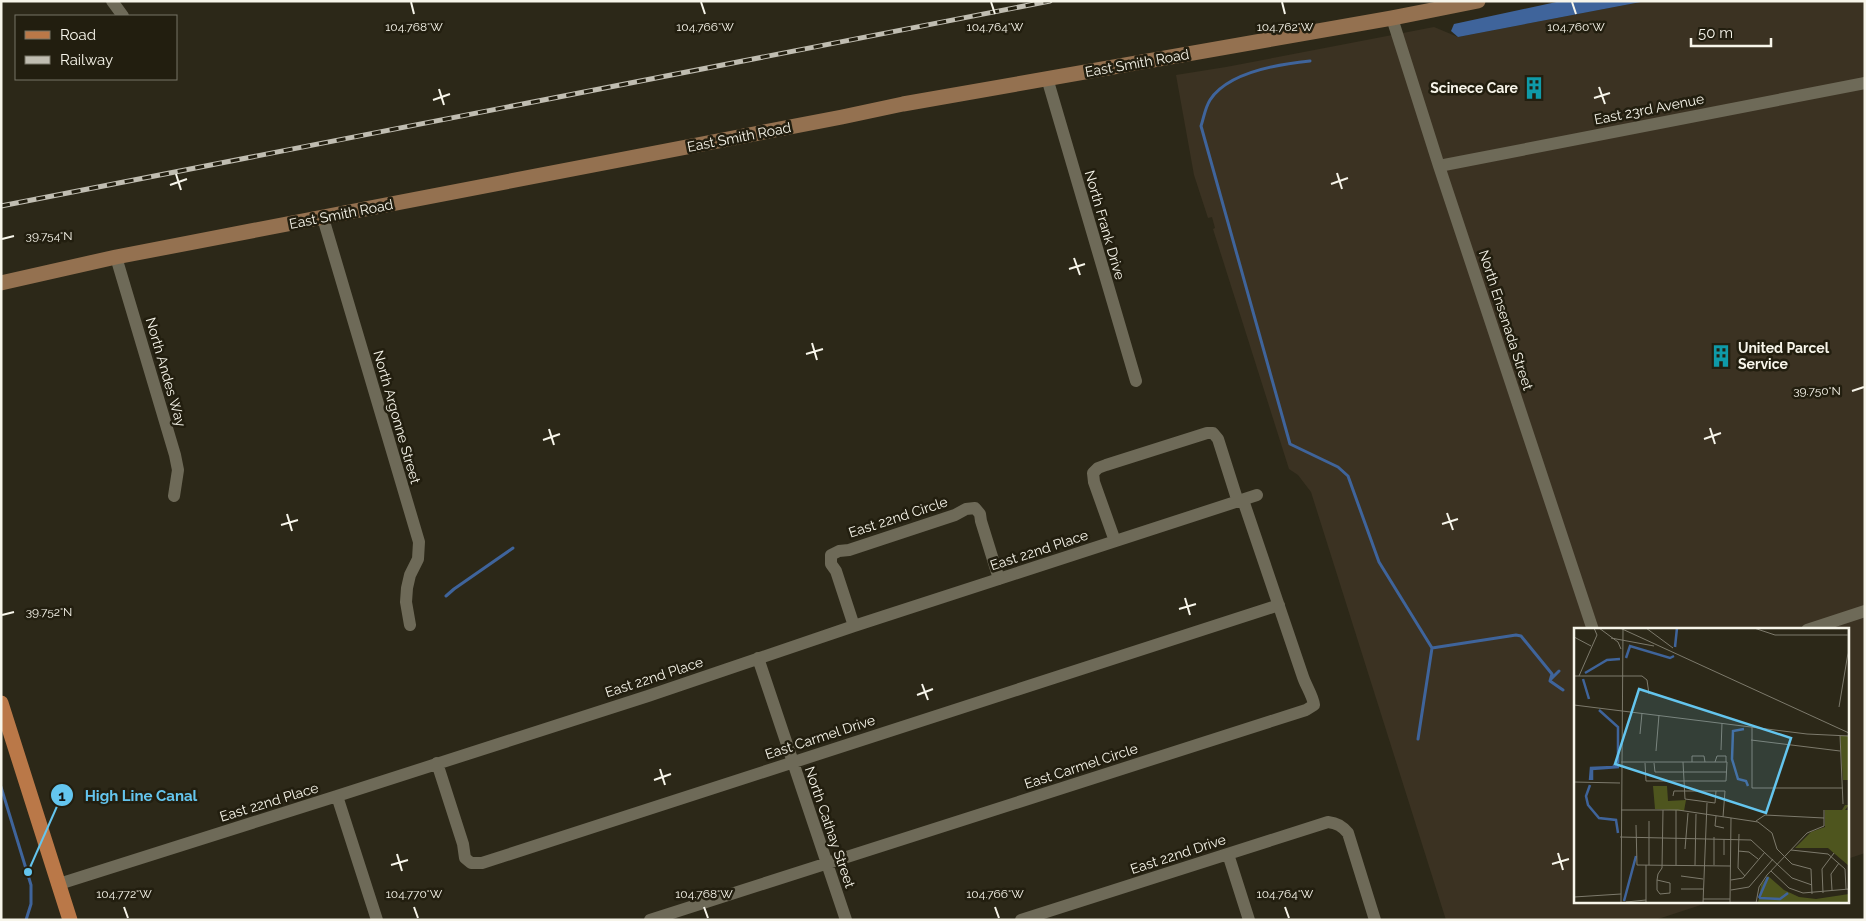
<svg xmlns="http://www.w3.org/2000/svg" width="1866" height="921" font-family="Raleway,sans-serif">
<style>
.industrial{fill:#3b3222}
.water{fill:#3f649b}
.lines{fill:none;stroke-linecap:round;stroke-linejoin:round}
.stream{stroke:#3f649b;stroke-width:3}
.street{stroke:#6e6a58;stroke-width:12}
.secondary{stroke:#947150;stroke-width:15}
.primary{stroke:#ba7848;stroke-width:15}
.rail-casing{stroke:#c0bdb1;stroke-width:5}
.rail{stroke:#221e0f;stroke-width:3;stroke-dasharray:9;stroke-linecap:butt}
.ticks{fill:none;stroke:#f7f5ea;stroke-width:2}
.labels{text-anchor:middle;stroke-width:5;stroke-linejoin:round;paint-order:stroke}
.street-label{font-size:14px;fill:#f7f5ea;stroke:#221e0f}
.poi-label{font-size:14px;font-weight:bold;fill:#f7f5ea;stroke:#221e0f;text-anchor:end}
.inset-river{fill:none;stroke:#3f649b;stroke-width:2.5}
.inset-road{fill:none;stroke:#7d7a6c;stroke-width:1}
.view{fill:#64c5ee;fill-opacity:0.15;stroke:#64c5ee;stroke-width:2.5}
.inset-edge{fill:none;stroke:#f7f5ea;stroke-width:2.5}
.ticks-label{font-size:12px;text-anchor:middle;fill:#f7f5ea;stroke:#221e0f;stroke-width:5;stroke-linejoin:round;paint-order:stroke}
.leader{fill:none;stroke:#64c5ee;stroke-width:2}
.callout-dot{fill:#64c5ee;stroke:#221e0f;stroke-width:2}
.mark-label{font-size:15px;text-anchor:middle;font-weight:bold;fill:#111}
.callout-label{font-size:15px;text-anchor:middle;font-weight:bold;fill:#64c5ee;stroke:#221e0f;stroke-width:5;stroke-linejoin:round;paint-order:stroke}
</style>
<rect width="100%" height="100%" fill="#2c2818"/>
<!-- industrial -->
<path class="industrial" d="M1646,1h219v852l-18,6v-229h-272v272h135l-55,18h-209l-135,-428 -13,-17 -9,-6 -76,-240 2,-1 -3,-11 -4,1 -14,-43 -18,-100 50,-8 208,-40 24,10z"/>
<!-- water -->
<path class="water" d="M1561,1h85l-188,36 -7,-6 3,-7z"/>
<g class="lines">
<!-- stream -->
<path class="stream" d="M1310,61c-30,3 -82,11 -100,39 -5,8 -6,17 -9,26l89,318 48,23 10,9 31,86 53,86 84,-13 5,1 31,38 -2,7 13,9
M446,596l8,-7 59,-41
M1551,679l8,-8
M1418,739l14,-91
M1,787l30,98v19l-5,16"/>
<!-- street -->
<path class="street" d="M112,1l11,15
M1392,18l47,148 154,464
M1047,78l89,303
M1439,166l426,-83
M323,218l96,324 -1,17 -8,16 -3,13 -1,14 4,23
M116,257l59,198 3,15 -4,26
M1115,541l-21,-59 -1,-9 5,-5 8,-3 101,-32h6l5,6 20,63
M854,626l-18,-55 -5,-7v-9l8,-4 10,-1 106,-35 11,-6 9,-1 5,6 1,7 18,58
M1807,630l58,-19
M758,658l88,262
M437,763l26,81 2,14 6,5h11l797,-258
M337,796l40,124
M1228,854l21,66
M59,884l278,-88 311,-100 206,-70 403,-131
M650,920l656,-210 8,-5c-1,-9 -8,-19 -11,-28l-60,-177
M1021,920l307,-98c9,1 14,4 20,11l27,87"/>
<!-- secondary -->
<path class="secondary" d="M1,283l115,-26 726,-140 61,-13 489,-86 86,-17"/>
<!-- primary -->
<path class="primary" d="M1,703l69,217"/>
<defs>
<path id="rail" d="M1,206l1049,-205"/>
</defs>
<!-- rail casing -->
<use href="#rail" class="rail-casing"/>
<!-- rail -->
<use href="#rail" class="rail"/>
</g>
<!-- ticks -->
<path class="ticks" d="M411,2l3,12M701,2l4,12M991,2l4,12M1282,2l3,12M1572,2l4,12M1599,87l6,17M439,89l5,16M1594,98l16,-5M433,100l17,-6M1337,173l5,16M176,174l5,16M1331,184l17,-6M170,185l17,-6M2,239l12,-3M1074,258l6,17M1069,269l16,-5M812,343l5,17M806,354l17,-5M1852,391l12,-4M1710,428l5,16M549,429l5,16M1704,439l17,-6M543,440l17,-6M1447,513l6,17M287,514l5,17M1442,524l16,-5M281,525l17,-5M1185,598l5,17M1179,609l17,-5M2,615l12,-3M922,684l6,16M917,695l16,-6M660,769l5,16M654,780l17,-6M1558,853l5,17M397,854l5,17M1552,864l17,-5M391,865l17,-5M124,907l4,11M414,907l4,11M704,907l4,11M995,907l4,11M1285,907l4,11"/>
<!-- icons -->
<defs>
<symbol id="building-bare" viewBox="-9 -9 18 18"><path d="M-4-6H4V6H1V3H-1V6H-4ZM-2.5-4.3h1.7v1.8h-1.7ZM.8-4.3h1.7v1.8H.8ZM-2.5-1h1.7V.8h-1.7ZM.8-1h1.7V.8H.8Z" fill="#0f9aa8" stroke="#221e0f" stroke-width="2.5" paint-order="stroke"/></symbol>
</defs>
<g fill-rule="evenodd">
<use href="#building-bare" x="1518" y="72" width="32" height="32"/>
<use href="#building-bare" x="1705" y="340" width="32" height="32"/>
</g>
<g class="labels">
<!-- street labels -->
<g class="street-label">
<text transform="translate(1137 63) rotate(-10)" y="5">East Smith Road</text>
<text transform="translate(1649 109) rotate(-11)" y="5">East 23rd Avenue</text>
<text transform="translate(739 137) rotate(-11)" y="5">East Smith Road</text>
<text transform="translate(341 214) rotate(-11)" y="5">East Smith Road</text>
<text transform="translate(1105 225) rotate(74)" y="5">North Frank Drive</text>
<text transform="translate(1506 320) rotate(72)" y="5">North Ensenada Street</text>
<text transform="translate(166 372) rotate(74)" y="5">North Andes Way</text>
<text transform="translate(397 417) rotate(74)" y="5">North Argonne Street</text>
<text transform="translate(898 517) rotate(-18)" y="5">East 22nd Circle</text>
<text transform="translate(1039 550) rotate(-18)" y="5">East 22nd Place</text>
<text transform="translate(654 677) rotate(-18)" y="5">East 22nd Place</text>
<text transform="translate(820 737) rotate(-18)" y="5">East Carmel Drive</text>
<text transform="translate(1081 766) rotate(-18)" y="5">East Carmel Circle</text>
<text transform="translate(269 802) rotate(-17)" y="5">East 22nd Place</text>
<text transform="translate(830 827) rotate(71)" y="5">North Cathay Street</text>
<text transform="translate(1178 854) rotate(-18)" y="5">East 22nd Drive</text>
</g>
<!-- poi labels -->
<g class="poi-label">
<text x="1518" y="93">Scinece Care</text>
<text x="1738" y="353" text-anchor="start">United Parcel<tspan x="1738" dy="16">Service</tspan></text>
</g>
</g>
<!-- overview -->
<g transform="translate(1574 628)">
<rect width="275" height="275" fill="#2c2818"/>
<path d="M266,108h9v44h-6zM79,158h14l1,15 18,-1 -2,11 -29,-2zM271,177h4l-4,5h4v56l-21,-18h-33l16,-16 14,-5v-17h17zM194,248l16,14 15,7 17,2 33,-5v9h-91l3,-18z" fill="#4e551e"/>
<path class="inset-river" d="M101,19l2,-19M52,30l4,-12 40,12 4,-2M11,45l22,-13 13,-1M9,51l6,20M170,101l-11,2 -1,28 6,20 8,2 2,5M16,152l1,-12 22,-1 5,-5v-35l-19,-17M18,152v-11l27,-2M16,157l-4,11 2,9 11,13 17,2 2,13M185,270l21,1 8,-6M185,270l9,-21M50,273l12,-45"/>
<path class="inset-road" d="M25,0l19,14 3,7M46,0l229,105M72,0l27,20M180,0l21,7h74M0,9l17,9M37,10l43,8M0,48h68l5,4 2,14M5,48l18,-41 -3,-7M0,77l233,29 42,2M265,79l9,-54v-25M178,99v61h91M66,106l2,-21M266,107l3,69M177,112l89,11M147,122l1,-27M82,123l3,-36M47,134h106M109,134l2,37 30,4 1,-12M118,134v-6h12l1,6M141,134l2,-6h9v6M71,135l1,18h80l1,-19M80,135l1,9h72M0,154l46,1M99,168l1,-5h51l-2,26M47,182h57l80,12 14,11 5,16 15,15 19,5 1,25M142,188l-1,10 9,2M182,193l9,-6 59,3M62,197l1,40 94,1M165,206l-1,34 7,8M46,209l131,3 41,38 20,7M150,211v16M111,221l3,-36M217,222l37,4 17,15 1,20M164,223l11,1 9,7M72,237v38M75,237v-44M102,237v-55M121,237l1,-51M140,237v-28M197,243l18,17 14,5 46,-4M107,248l22,3M83,252l13,3v10l-10,1 -3,-4v-10l1,-6 4,-6 1,-58M157,252l12,-2 22,-26M107,261h22M157,262l18,-3 24,-28M258,262l-1,-16 8,-11M249,265l-1,-24 12,-16M0,269l47,-3M129,271h27M52,274l20,-2M47,275l2,-275M129,275l4,-100M156,275l1,-85M182,275l3,-16 8,-12 40,-42 17,-7v-16"/>
<path class="view" d="M65,61l152,49 -25,75 -151,-49z"/>
<rect width="275" height="275" class="inset-edge"/>
</g>
<g class="ticks-label">
<text x="414" y="31">104.768°W</text>
<text x="705" y="31">104.766°W</text>
<text x="995" y="31">104.764°W</text>
<text x="1285" y="31">104.762°W</text>
<text x="1576" y="31">104.760°W</text>
<text x="49" y="240">39.754°N</text>
<text x="1817" y="395">39.750°N</text>
<text x="49" y="616">39.752°N</text>
<text x="124" y="898">104.772°W</text>
<text x="414" y="898">104.770°W</text>
<text x="704" y="898">104.768°W</text>
<text x="995" y="898">104.766°W</text>
<text x="1285" y="898">104.764°W</text>
</g>
<!-- callouts -->
<path class="leader" d="M28 872L62 795"/>
<g class="callout-dot">
<circle cx="28" cy="872" r="5"/>
<circle cx="62" cy="795" r="12"/>
</g>
<g class="mark-label">
<text x="62" y="801">1</text>
</g>
<g class="callout-label">
<text x="141" y="801">High Line Canal</text>
</g>
<!-- border -->
<rect width="1866" height="921" fill="none" stroke="#f7f5ea" stroke-width="5"/>
<!-- legend -->
<rect x="15" y="15" width="162" height="65" fill="#221e0f" stroke="#777467"/>
<rect x="25" y="31" width="25" height="8" fill="#ba7848" stroke="#777467"/>
<text x="60" y="40" font-size="15" fill="#f7f5ea">Road</text>
<rect x="25" y="56" width="25" height="8" fill="#c0bdb1" stroke="#777467"/>
<text x="60" y="65" font-size="15" fill="#f7f5ea">Railway</text>
<!-- scale -->
<path d="M1691 38v8h80v-8" fill="none" stroke="#f7f5ea" stroke-width="2.5"/>
<text x="1698" y="38" font-size="15" fill="#f7f5ea" stroke="#221e0f" stroke-width="4" paint-order="stroke">50 m</text>
</svg>
